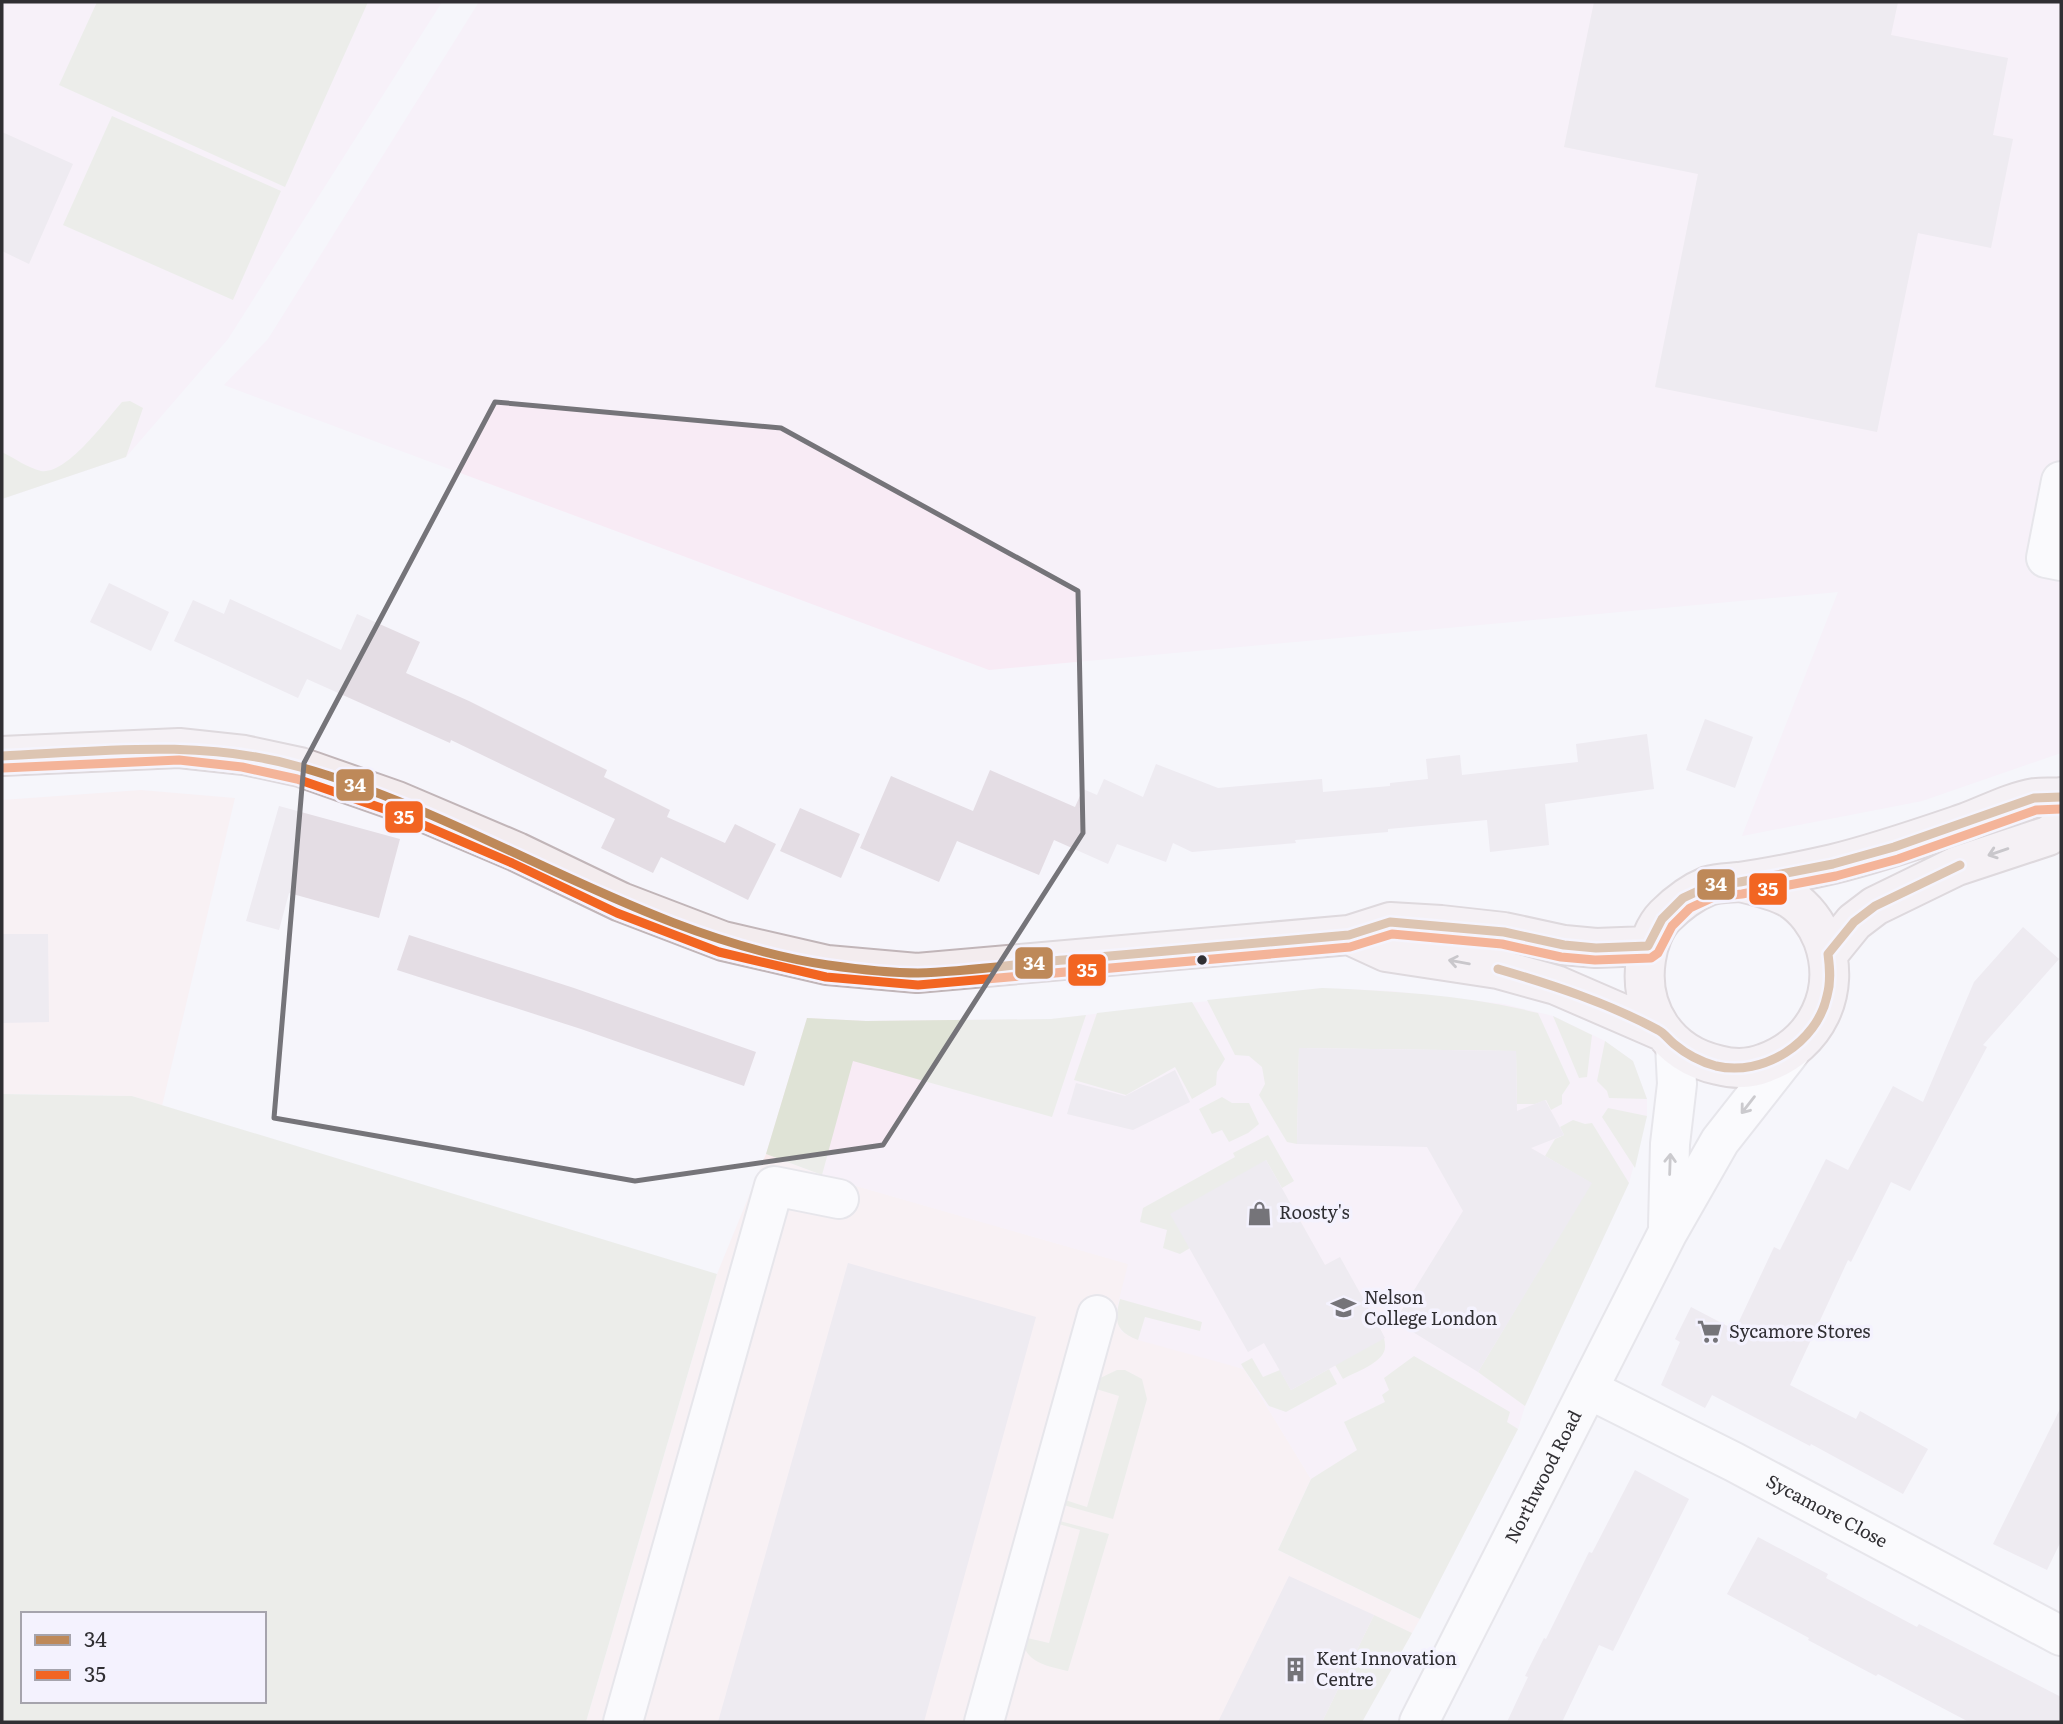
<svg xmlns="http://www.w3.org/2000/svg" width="2063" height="1724" font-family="Literata,serif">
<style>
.commercial{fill:#faebec}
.education{fill:#f8ebf5}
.green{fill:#dfe3d6;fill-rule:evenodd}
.building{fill:#e4dde4}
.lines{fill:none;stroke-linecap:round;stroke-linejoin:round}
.minor-casing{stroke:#d4d3d8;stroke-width:42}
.major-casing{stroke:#c1b5b8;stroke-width:42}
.minor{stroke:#fefefe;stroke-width:38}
.major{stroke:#f3ecee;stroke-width:38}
.bus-1-casing{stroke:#f4f2fe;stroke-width:14}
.bus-2-casing{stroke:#f4f2fe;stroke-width:14}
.bus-1{stroke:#be8959;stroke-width:9}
.bus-2{stroke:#f26522;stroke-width:9}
.oneway{stroke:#928e90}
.oneway2{stroke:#979698}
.marked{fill:none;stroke:#757479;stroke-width:5;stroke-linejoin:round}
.bus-dot{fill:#302f33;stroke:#f4f2fe;stroke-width:2.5}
.labels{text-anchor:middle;stroke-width:7;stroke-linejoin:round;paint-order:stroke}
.poi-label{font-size:18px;fill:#302f33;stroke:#f4f2fe;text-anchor:start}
.street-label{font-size:18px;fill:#302f33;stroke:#f4f2fe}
.line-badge{stroke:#f4f2fe;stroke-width:2.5}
.badge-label{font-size:19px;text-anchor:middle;font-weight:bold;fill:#fff}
</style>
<rect width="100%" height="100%" fill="#f6f5fb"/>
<!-- commercial -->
<path class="commercial" d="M141,790l94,8 -73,308 -30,-10 -130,-2v-294z
M766,1154l66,25 297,85 -14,52 79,38 50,15 67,110 -33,71 142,69 -58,103h-776l131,-448z"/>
<!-- education -->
<path class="education" d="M2,2h440l-214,337 -102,118 -124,42z
M479,2h1582v751l-139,48 -180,35 96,-244 -849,78 -765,-285 44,-46z
M1322,988l70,3 112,13 49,12 52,25 28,20 14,38v17l-18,67 -104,223 -7,23 -98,190 -142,-69 33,-71 -67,-110 -106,-29 -17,-9 -6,-15 13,-52 -296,-85 -66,-25 41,-136 59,3 185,-2z"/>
<!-- green -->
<path class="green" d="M97,2h271l-83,185 -226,-102z
M112,116l169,75 -48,109 -170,-75z
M130,401l13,7 -17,49 -124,42v-47c12,6 26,16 39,19 26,4 65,-51 81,-69z
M1322,988c72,3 145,7 216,25l32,70 -8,12v9l-11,6 -5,-10 -11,4h-18l-1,-53 -217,-3 -2,96 -10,-2 -28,-47 6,-11 -3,-17 -13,-11 -14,-1 -28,-55z
M1192,1002l33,57 -8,13 -1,13 -24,14 -17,-32 -49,28 -52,-15 23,-67z
M1086,1015l-34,102 -199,-56 -31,114 -56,-21 41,-136 59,3 185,-2z
M1553,1016l39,19 -5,42 -8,1z
M1605,1041l28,20 14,38 -38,-1 -2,-7 -10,-10z
M2,1094l130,2 585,178 -131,448h-584zM23,1614h241v87h-241z
M1222,1097l10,6h17l10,21 -11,9 -19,9 -7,-12 -10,4 -13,-25z
M1608,1108l39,8 -12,52 -33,-51z
M1573,1120l12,4 7,-1 37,60 -104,223 -47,-34 113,-189 -46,-27 10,-17 9,-4 -4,-8z
M1268,1135l26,46 -12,7 -16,-28 -76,88 -10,6 -17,-6 4,-18 -27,-8 3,-14 92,-51 -2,-4z
M1120,1299l82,23 -2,9 -55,-14 -7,23c-23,-9 -24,-19 -18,-41z
M1377,1323c3,6 8,14 8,22 2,17 -30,27 -42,34l-8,-14 29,-35z
M1414,1356l96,56 -3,10 11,7 -98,190 -142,-69 33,-71 46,-29 -13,-28 41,-20 -3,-7 7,-5 -5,-12z
M1252,1358l11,19 17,-7 11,20 38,-21 8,15 -51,28 -17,-6 -25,-37 -3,-5z
M1117,1370h8l17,9 5,20 -34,120 -53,-15 2,-5 25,8 32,-111 -26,-8 3,-8z
M1056,1520l53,14 -41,137c-20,-5 -46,-9 -45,-34l26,6 31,-113 -25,-7z
M1374,1615l38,18 -50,89h-40z"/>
<!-- building -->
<path class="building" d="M1594,2h304l-7,33 117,23 -15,77 20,4 -22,109 -73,-15 -41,199 -222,-45 43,-213 -134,-27z
M2,132l71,32 -44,100 -27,-13z
M109,583l60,29 -18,39 -61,-29z
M230,599l111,51 16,-36 63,28 -14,31 63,28 138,69 -3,7 66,33 -3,7 58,26 10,-19 41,20 -28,56 -87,-43 -8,16 -52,-25 14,-29 -164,-79 -1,3 -143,-64 -9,19 -124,-57 19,-41 31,14z
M1705,719l48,18 -18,51 -49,-18z
M1647,734l7,55 -109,15 4,41 -59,7 -3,-32 -99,9v3l-93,8 1,3 -104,9 -19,-9 -7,19 -49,-18 -9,20 -54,-24 -15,35 -82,-34 -18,41 -79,-34 31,-72 82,35 17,-41 85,37 8,-18 14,6 7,-16 39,18 13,-33 62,24 104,-9 1,13 67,-6v-3l38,-4 -2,-20 34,-4 2,20 116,-13 -2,-18z
M279,806l121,33 -21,79 -90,-25 -10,37 -33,-9z
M800,808l60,26 -19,44 -61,-27z
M2023,927l36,32 -76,86 4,2 -77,144 -19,-9 -40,80 -3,-2 -58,125 66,34 4,-8 68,38 -25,45 -92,-50 -1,2 -98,-51 -7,13 -44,-23 19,-43 -5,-3 16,-32 44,23 39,-83 6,3 46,-91 22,11 45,-84 30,16 51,-120z
M2,934h46l1,88 -47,1z
M409,935l165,53 182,64 -12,34 -163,-57 -184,-59z
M1299,1048l217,3 1,60 28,-11 19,35 -33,13 61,35 -114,189 -83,-51 68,-110 -36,-64 -130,-3z
M1175,1070l15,32 -57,28 -66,-16 9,-31 49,13z
M1266,1160l59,105 15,-8 45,81 -94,52 -27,-47 -16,9 -78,-138z
M848,1263l188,54 -112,405h-206z
M2061,1407v134l-14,29 -54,-26z
M1635,1470l54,29 -76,152 -14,-6 -37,77h-55l21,-45 -3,-1 19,-38 2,1 43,-87 3,1z
M1758,1537l70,37 -2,4 46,25 45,24 2,-3 142,73v25h-92l-91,-48 -2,2 -68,-36 1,-2 -82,-44z
M1289,1576l85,39 -52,107h-104z"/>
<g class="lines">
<defs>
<g id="minor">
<path d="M2061,481l-15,77 15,3"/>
<path d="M1668,1226l2,-82 7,-60 -2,-39"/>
<path id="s1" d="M1590,1390l144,72 327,174"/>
<path d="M623,1722l151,-536 65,13"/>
<path d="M984,1722l113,-407"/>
<path id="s2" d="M1419,1722l249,-490 52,-91 70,-89"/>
</g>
<path id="major" d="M2,756l177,-8 65,7 56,12 97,34 120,51 104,50 102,39 104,24 90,8 432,-38 41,-13 51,3 63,7 60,13 32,3 52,-2
M1740,882c17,4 36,8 51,17 14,9 26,25 32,41 19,52 -7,104 -58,123 -15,6 -32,6 -47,2 -50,-11 -80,-55 -72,-106 2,-14 8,-32 19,-43 13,-13 26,-23 43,-30 9,-3 21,-3 31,-4 31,-4 63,-11 94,-18 45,-11 88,-26 132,-41 22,-8 46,-21 70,-25 8,-1 18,0 26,-1
M1349,935l37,17 112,17 58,16 106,46
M1828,954l26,-32 21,-16 82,-40 91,-30 13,-9"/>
</defs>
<!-- minor casing -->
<use href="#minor" class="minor-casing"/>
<!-- major casing -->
<use href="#major" class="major-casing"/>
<!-- minor -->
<use href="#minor" class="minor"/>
<!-- major -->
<use href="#major" class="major"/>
<defs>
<path id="bus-1" d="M2,756c100,-5 201,-17 298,11 181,51 340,170 528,198 28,4 61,8 90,8 48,-1 98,-9 146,-13 95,-8 190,-17 285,-25l41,-13 114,10 60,13 32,3 52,-2 14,-27 21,-21 28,-13 29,-3 93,-18 61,-17 140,-49 27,-1
M1498,969c55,16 110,34 160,61 6,3 10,9 16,14 12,10 27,18 42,22 47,11 101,-23 111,-70 4,-14 3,-27 1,-42l26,-32 21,-16 85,-41"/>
<path id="bus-2" d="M3,768l176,-8 63,7 55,12 96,33 119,51 105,50 102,39 107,25 92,8 432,-38 42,-13 110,10 59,13 34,3 56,-2 7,-5 14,-27 18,-18 24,-11 28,-3 94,-18 62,-17 138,-49 25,-1"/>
</defs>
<!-- bus-1 casing -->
<use href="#bus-1" class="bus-1-casing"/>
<!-- bus-2 casing -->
<use href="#bus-2" class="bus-2-casing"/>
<!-- bus-1 -->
<use href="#bus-1" class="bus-1"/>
<!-- bus-2 -->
<use href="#bus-2" class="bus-2"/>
</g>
<!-- one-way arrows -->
<defs><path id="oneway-shaft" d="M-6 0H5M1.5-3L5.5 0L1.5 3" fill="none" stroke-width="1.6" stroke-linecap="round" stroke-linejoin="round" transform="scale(1.75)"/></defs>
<g class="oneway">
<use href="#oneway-shaft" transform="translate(1998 852) rotate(161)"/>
<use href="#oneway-shaft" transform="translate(1459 962) rotate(-170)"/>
</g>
<g class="oneway2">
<use href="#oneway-shaft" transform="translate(1748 1105) rotate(128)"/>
<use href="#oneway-shaft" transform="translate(1670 1164) rotate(-88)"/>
</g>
<!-- marked area -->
<path d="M0 0H2063V1724H0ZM495,402l286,26 297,163 5,242 -200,312 -248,36 -361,-63 30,-355z" fill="#f6f5fb" fill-opacity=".55" fill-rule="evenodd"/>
<path class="marked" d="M495,402l286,26 297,163 5,242 -200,312 -248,36 -361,-63 30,-355z"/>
<!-- icons -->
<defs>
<symbol id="shop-bare" viewBox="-9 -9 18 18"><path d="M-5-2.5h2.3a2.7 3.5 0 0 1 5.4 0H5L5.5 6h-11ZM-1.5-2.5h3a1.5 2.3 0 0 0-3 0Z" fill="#757479" stroke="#f4f2fe" stroke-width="2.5" paint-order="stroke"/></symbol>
<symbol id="university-bare" viewBox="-9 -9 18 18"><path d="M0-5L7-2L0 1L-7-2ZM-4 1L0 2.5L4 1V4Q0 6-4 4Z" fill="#757479" stroke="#f4f2fe" stroke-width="2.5" paint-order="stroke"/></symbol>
<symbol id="supermarket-bare" viewBox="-9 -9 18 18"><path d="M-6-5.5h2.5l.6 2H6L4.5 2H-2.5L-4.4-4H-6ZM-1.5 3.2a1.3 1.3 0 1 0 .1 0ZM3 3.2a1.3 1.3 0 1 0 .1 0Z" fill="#757479" stroke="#f4f2fe" stroke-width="2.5" paint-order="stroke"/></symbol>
<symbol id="building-bare" viewBox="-9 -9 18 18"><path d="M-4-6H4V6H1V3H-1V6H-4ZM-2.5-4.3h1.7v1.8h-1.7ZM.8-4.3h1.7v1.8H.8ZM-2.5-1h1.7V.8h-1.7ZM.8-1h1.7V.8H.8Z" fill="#757479" stroke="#f4f2fe" stroke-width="2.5" paint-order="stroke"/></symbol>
</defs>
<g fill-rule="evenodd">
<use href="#shop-bare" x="1242" y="1196" width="35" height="35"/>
<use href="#university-bare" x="1326" y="1290" width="35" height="35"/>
<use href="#supermarket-bare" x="1692" y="1314" width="35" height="35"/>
<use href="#building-bare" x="1278" y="1652" width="35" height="35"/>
</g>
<!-- markers -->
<circle class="bus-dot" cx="1202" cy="960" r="6"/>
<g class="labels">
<!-- poi labels -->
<g class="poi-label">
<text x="1279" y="1219">Roosty's</text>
<text x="1364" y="1304">Nelson<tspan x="1364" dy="21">College London</tspan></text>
<text x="1729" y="1338">Sycamore Stores</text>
<text x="1316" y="1665">Kent Innovation<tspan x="1316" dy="21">Centre</tspan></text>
</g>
<!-- street labels -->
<g class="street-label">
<text dy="6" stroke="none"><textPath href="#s2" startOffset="275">Northwood Road</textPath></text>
<text dy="6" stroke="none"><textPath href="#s1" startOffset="266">Sycamore Close</textPath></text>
</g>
</g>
<g class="line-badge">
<rect x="335" y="768" width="40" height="34" rx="7" fill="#be8959"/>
<rect x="384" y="800" width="40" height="34" rx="7" fill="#f26522"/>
<rect x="1696" y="868" width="40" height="33" rx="7" fill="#be8959"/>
<rect x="1748" y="872" width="40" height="34" rx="7" fill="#f26522"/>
<rect x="1014" y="946" width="40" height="34" rx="7" fill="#be8959"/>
<rect x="1067" y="953" width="40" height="34" rx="7" fill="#f26522"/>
</g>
<g class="badge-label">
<text x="355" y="792">34</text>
<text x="404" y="824">35</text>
<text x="1716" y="891">34</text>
<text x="1768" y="896">35</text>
<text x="1034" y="970">34</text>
<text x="1087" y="977">35</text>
</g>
<!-- border -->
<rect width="2063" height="1724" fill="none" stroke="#302f33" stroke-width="7"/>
<!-- legend -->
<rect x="21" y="1612" width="245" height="91" fill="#f4f2fe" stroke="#a6a4ad" stroke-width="2"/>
<rect x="35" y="1635" width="35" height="10" fill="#be8959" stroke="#a6a4ad" stroke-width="2"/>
<text x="84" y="1647" font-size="21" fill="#302f33">34</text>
<rect x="35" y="1670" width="35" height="10" fill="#f26522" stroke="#a6a4ad" stroke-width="2"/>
<text x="84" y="1682" font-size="21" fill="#302f33">35</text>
</svg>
